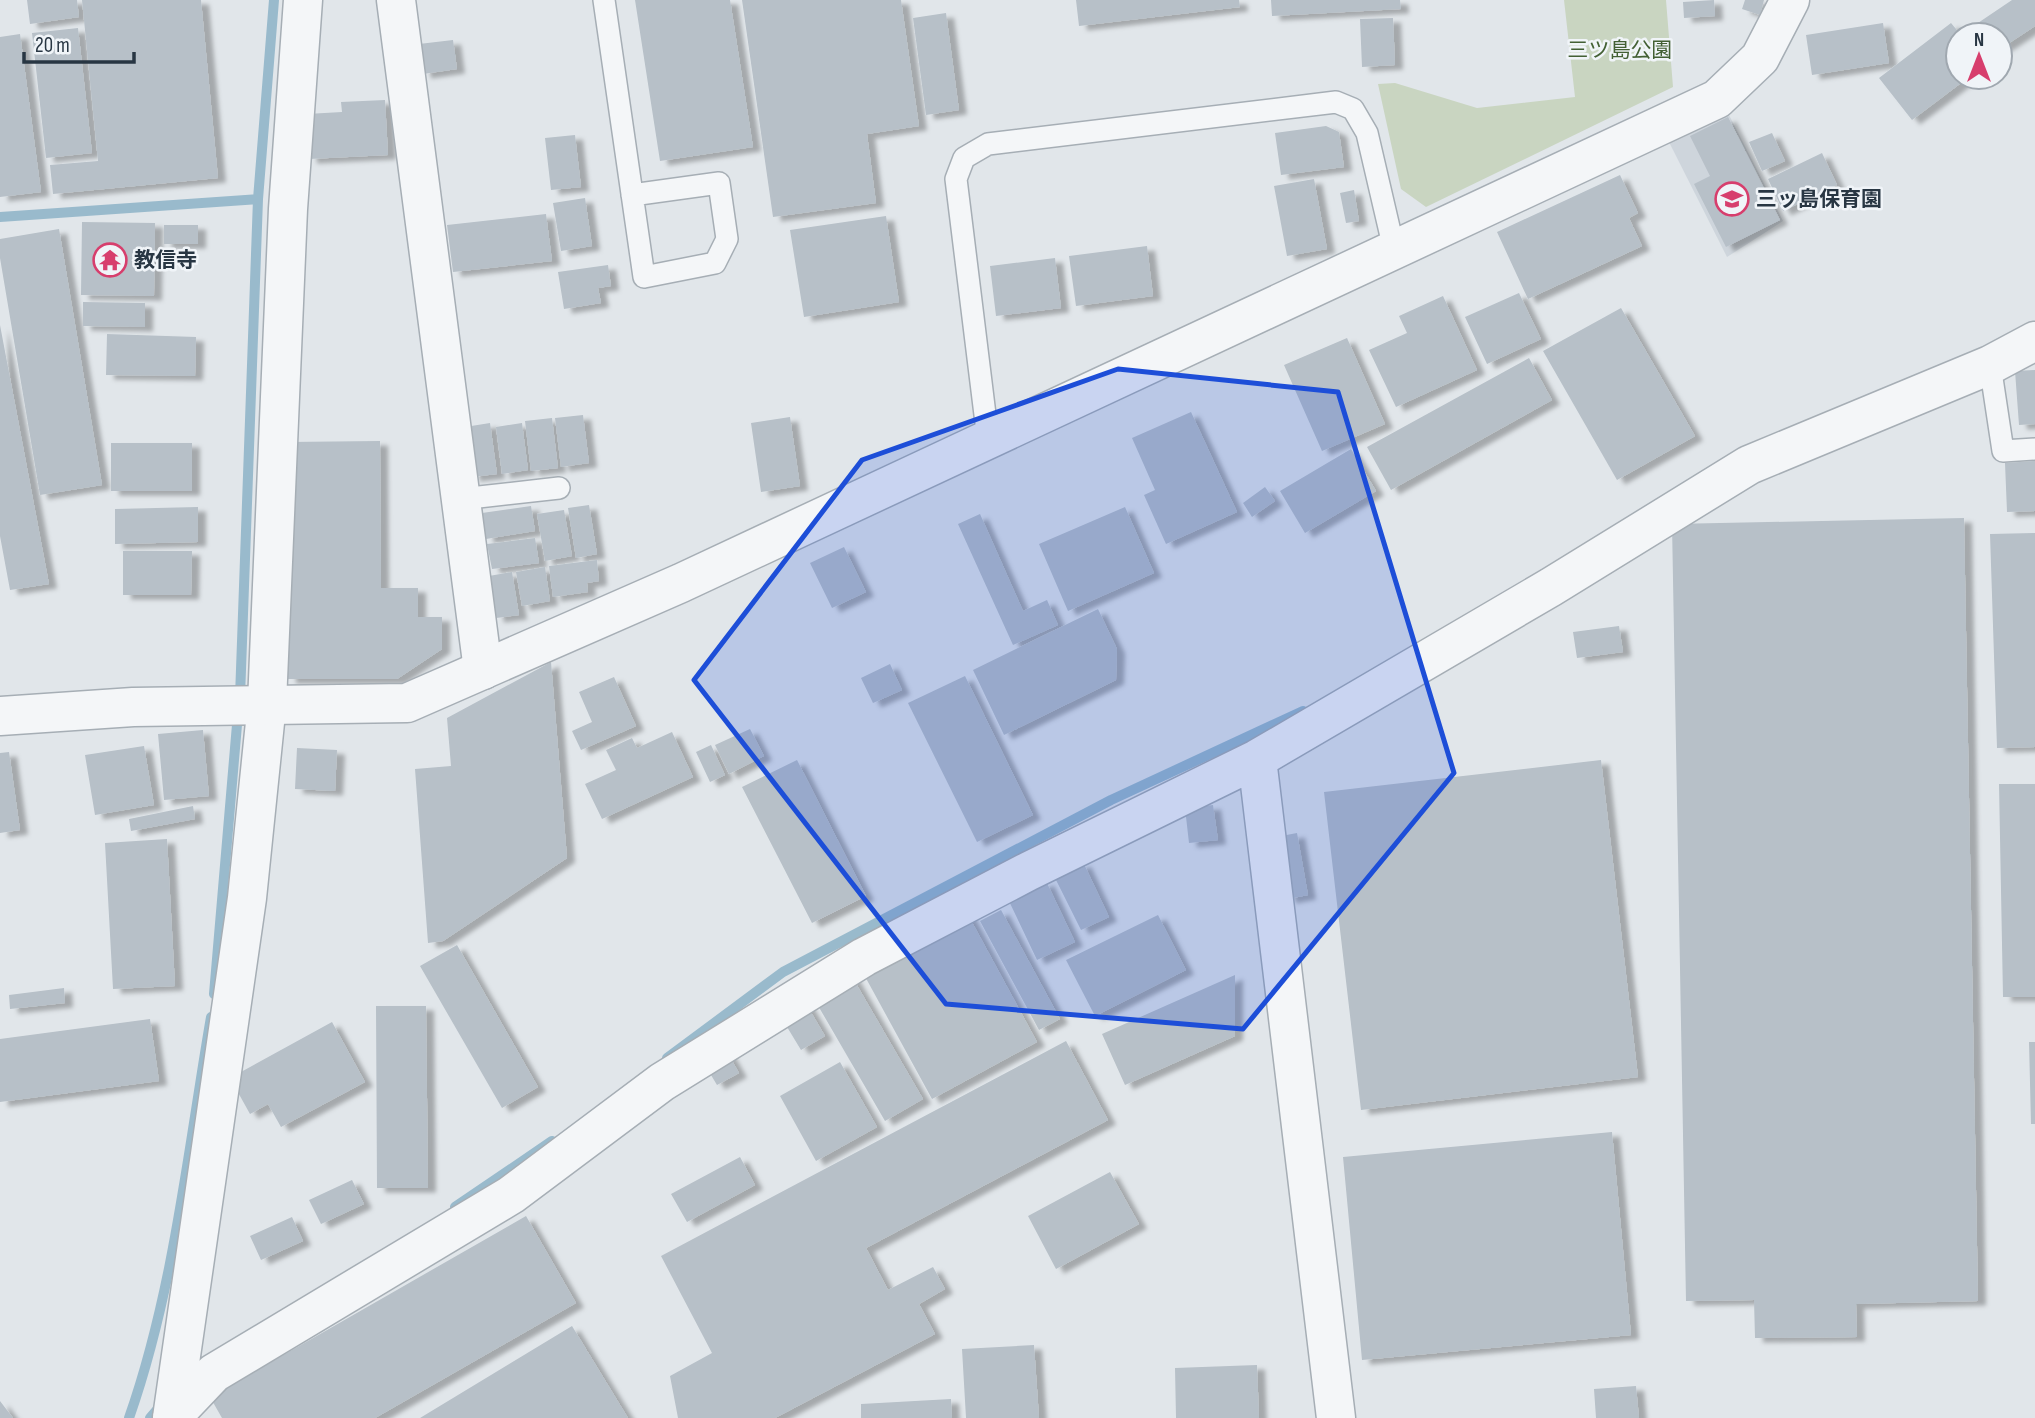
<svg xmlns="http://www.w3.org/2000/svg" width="2035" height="1418" font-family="'Sofia Sans Condensed','Noto Sans JP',sans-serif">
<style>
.built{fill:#ced5dc}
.green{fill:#c9d5c1}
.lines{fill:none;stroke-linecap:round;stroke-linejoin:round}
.stream{stroke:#99bacc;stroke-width:10}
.building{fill:#b7c0c8;filter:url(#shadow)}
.service-casing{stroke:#a6aeb5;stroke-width:24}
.minor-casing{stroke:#a6aeb5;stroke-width:41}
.tertiary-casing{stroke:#a6aeb5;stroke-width:41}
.service{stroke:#f4f6f8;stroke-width:21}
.minor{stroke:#f4f6f8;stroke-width:38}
.tertiary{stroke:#f4f6f8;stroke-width:38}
.marked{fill:#1d4ed8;fill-opacity:0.2;stroke:#1d4ed8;stroke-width:5;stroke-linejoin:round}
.labels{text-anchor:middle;stroke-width:5;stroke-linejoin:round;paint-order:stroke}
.park-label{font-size:21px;fill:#436034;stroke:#f0f4f8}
.poi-label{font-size:21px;font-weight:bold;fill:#283643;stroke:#f0f4f8;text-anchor:start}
</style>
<defs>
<filter id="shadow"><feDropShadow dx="8" dy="4.5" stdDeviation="2" flood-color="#0004"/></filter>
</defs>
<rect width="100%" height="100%" fill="#e1e6ea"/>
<!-- built -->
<path class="built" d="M1727,111l56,110 -56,36 -58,-115z"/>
<!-- green -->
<path class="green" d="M1564,0h102l7,87 -247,120 -25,-18 -23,-105 17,-1 82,25 98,-11z"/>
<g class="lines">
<!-- stream -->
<path class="stream" d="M0,217l258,-18
M240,697l18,-498 16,-199
M214,994l24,-281
M667,1058l116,-86 328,-172 192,-89
M455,1207l97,-66
M129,1418c45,-128 59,-268 82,-401
M150,1418l12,-14"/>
</g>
<!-- building -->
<path class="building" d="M27,0h50l2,17 -49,7z
M82,0h119l17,178 -165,16 -3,-29 48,-4z
M635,0h95l23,147 -93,14z
M742,0h159l18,126 -52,8 9,69 -103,14z
M1076,0h163l1,7 -161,19z
M1271,0h129l1,9 -129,7z
M1714,0l1,16 -31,2 -1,-16z
M1745,0h19l-4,15 -18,-6z
M2012,0h23v26l-35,23v-14h-22l-6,-8z
M946,13l13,97 -33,5 -13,-97z
M1393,18l2,47 -33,2 -2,-48z
M1883,23l6,40 -77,12 -6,-40z
M1951,23l10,12h-3v42h11l-57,43 -33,-42z
M78,28l14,125 -46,5 -14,-125z
M20,34l21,158 -41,5v-160z
M453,40l4,29 -34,5 -4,-30z
M385,100l3,55 -79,4 -2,-45 35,-2 -1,-10z
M1728,117l52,103 -54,27 -32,-63 16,-8 -20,-40z
M1326,126l13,6 5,35 -63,8 -6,-42z
M1772,133l13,28 -23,10 -13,-29z
M575,135l6,52 -30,3 -6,-52z
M1822,153l15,32 -54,26 -15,-32z
M1620,175l18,38 -9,5 13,28 -114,53 -31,-67z
M1314,179l13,70 -40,7 -13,-70z
M1354,190l5,31 -13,2 -6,-30z
M585,198l7,48 -31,5 -8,-48z
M546,214l6,47 -99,11 -6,-47z
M886,216l13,86 -95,15 -14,-87z
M82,222l73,1 -1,73 -73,-1z
M164,225h34v19h-34z
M59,229l43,256 -62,10 -40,-237v-19z
M1147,246l6,50 -77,10 -7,-50z
M1055,258l6,50 -65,8 -6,-50z
M608,265l3,21 -13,2 3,15 -37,6 -6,-37z
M1519,293l22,46 -54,25 -22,-47z
M1443,296l34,74 -81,37 -27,-57 38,-17 -8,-17z
M83,302l62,1v24l-62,-1z
M1621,308l74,128 -78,44 -74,-129z
M0,325l49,259 -39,6 -10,-54z
M107,334l89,3 -1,39 -89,-1z
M1347,338l38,86 -63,27 -38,-86z
M1529,358l23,42 -161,90 -24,-43z
M2035,370v54l-16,1 -4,-54z
M1191,412l46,100 -71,32 -22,-49 11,-5 -23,-52z
M583,415l6,48 -28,4 -6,-49z
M790,417l10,69 -39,6 -10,-69z
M552,418l6,50 -27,3 -6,-50z
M490,423l7,51 -25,3 -7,-50z
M522,423l6,47 -26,4 -6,-47z
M380,441l1,147h37v29h24v32l-45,30h-109v-237z
M111,443h81v48h-81z
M1351,449l25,42 -71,42 -25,-42z
M2035,461v50l-28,1 -2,-49z
M1265,487l10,14 -23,16 -9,-14z
M589,505l8,49 -21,4 -8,-50z
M531,506l4,25 -49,8 -4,-26z
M198,507v35l-83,2v-35z
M1125,507l29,66 -86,38 -29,-67z
M564,510l8,46 -27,5 -8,-47z
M980,514l43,97 24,-11 11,25 -45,20 -55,-121z
M1964,518l14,783 -122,3 1,33 -102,1 -1,-38 -68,1 -14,-777z
M2035,533v214l-38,1 -7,-214z
M535,538l4,25 -47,6 -5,-25z
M844,547l22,45 -34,16 -22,-45z
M123,551h69l-1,44h-68z
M597,560l2,21 -12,2 1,9 -35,5 -4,-31z
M545,567l5,34 -28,5 -6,-34z
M512,572l7,43 -23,3 -7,-42z
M1098,609l19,40 -1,31 -112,55 -31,-65z
M1619,626l4,26 -46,6 -4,-26z
M551,662l16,196 -124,83 -15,2 -13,-174 36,-3 -4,-48z
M890,664l12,26 -29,13 -12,-25z
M965,676l68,139 -56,27 -69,-139z
M614,677l22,49 -55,24 -9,-19 20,-9 -13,-30z
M750,729l14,27 -35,18 -14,-29z
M203,730l6,66 -45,4 -6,-66z
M672,732l21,45 -91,42 -17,-35 31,-14 -10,-20 26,-12 5,10z
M711,745l14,30 -15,7 -14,-30z
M144,746l10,59 -59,10 -10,-60z
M297,748l40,2 -2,41 -40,-2z
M9,752l11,78 -20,3v-80z
M797,760l69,136 -54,27 -70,-136z
M1601,760l37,317 -277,33 -37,-318z
M1999,784h36v213h-32z
M1213,805l5,35 -29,3 -4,-35z
M193,806l2,13 -64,12 -2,-12z
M1297,833l11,62 -20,4 -12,-62z
M167,839l8,147 -62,3 -8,-146z
M1083,862l26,55 -28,13 -27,-54z
M1046,881l29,61 -38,18 -29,-61z
M1001,910l59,109 -21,11 -59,-109z
M967,913l70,129 -105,57 -70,-128z
M1158,915l28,55 -91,46 -29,-56z
M457,945l81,142 -36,21 -82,-142z
M851,975l72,124 -38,22 -72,-124z
M1235,975v61l-110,49 -23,-51z
M64,988l1,15 -55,6 -1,-14z
M805,1002l20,34 -24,14 -20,-33z
M376,1006h50l2,182h-51z
M150,1019l9,62 -159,21v-63z
M332,1022l33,60 -84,45 -13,-23 -18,10 -20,-36z
M1066,1041l42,79 -242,128 22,42 45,-23 12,22 -26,15 16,30 -160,84h-97l-8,-42 42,-23 -51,-97z
M2029,1042h6v82h-4z
M727,1052l12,21 -22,12 -12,-20z
M840,1062l37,65 -61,34 -36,-65z
M1612,1132l19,203 -269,25 -19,-203z
M740,1157l15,28 -68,37 -16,-28z
M1110,1172l29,52 -83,45 -28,-53z
M352,1180l12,24 -43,20 -12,-24z
M526,1216l50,87 -201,115h-153l-12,-21z
M292,1217l11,24 -42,19 -11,-24z
M572,1326l56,92h-208z
M1034,1345l5,73h-73l-4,-69z
M1257,1365l2,53h-83l-1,-50z
M1636,1386l3,32h-43l-2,-29z
M951,1399l1,19h-91v-14z
M0,1401l13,17h-13z"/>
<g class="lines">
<defs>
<path id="service" d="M604,0l40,277 71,-14 12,-24 -8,-56 -87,12
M1990,365l13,86 32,-2
M988,439l-32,-260 8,-21 24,-14 348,-42 17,7 14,24 27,116
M461,499l98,-11"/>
<path id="minor" d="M396,0l87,670
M1257,759l79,659
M172,1417l42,-44 297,-178 151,-113 202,-125 165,-86 228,-112 294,-172 198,-122 241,-100 45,-24
M172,1418l75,-520 20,-195 21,-494 15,-209"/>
<path id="tertiary" d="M0,716l133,-9 274,-4 274,-120 1036,-484 43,-41 30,-58"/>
</defs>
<!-- service casing -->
<use href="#service" class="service-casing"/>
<!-- minor casing -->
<use href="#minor" class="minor-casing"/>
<!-- tertiary casing -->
<use href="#tertiary" class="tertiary-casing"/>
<!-- service -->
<use href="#service" class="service"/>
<!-- minor -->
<use href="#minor" class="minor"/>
<!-- tertiary -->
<use href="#tertiary" class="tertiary"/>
</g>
<!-- marked area -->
<path class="marked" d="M1118,369l220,23 116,381 -211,256 -297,-25 -252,-324 168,-220z"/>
<!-- icons -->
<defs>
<symbol id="school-ring" viewBox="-11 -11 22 22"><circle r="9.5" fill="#f0f4f8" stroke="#d73e6d" stroke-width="1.5"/><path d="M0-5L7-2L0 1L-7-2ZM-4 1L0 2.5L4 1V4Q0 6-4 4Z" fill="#d73e6d"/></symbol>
<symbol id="temple-ring" viewBox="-11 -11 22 22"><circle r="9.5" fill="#f0f4f8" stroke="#d73e6d" stroke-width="1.5"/><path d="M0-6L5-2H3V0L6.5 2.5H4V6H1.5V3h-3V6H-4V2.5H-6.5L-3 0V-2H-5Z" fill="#d73e6d"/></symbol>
</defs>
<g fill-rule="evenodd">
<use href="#school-ring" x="1713" y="180" width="38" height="38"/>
<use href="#temple-ring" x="91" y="241" width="38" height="38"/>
</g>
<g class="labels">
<!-- park labels -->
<g class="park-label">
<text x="1620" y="57">三ツ島公園</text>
</g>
<!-- poi labels -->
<g class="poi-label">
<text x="1756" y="206">三ッ島保育園</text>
<text x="134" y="267">教信寺</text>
</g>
</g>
<!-- north arrow -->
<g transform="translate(1979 56)"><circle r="33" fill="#f0f4f8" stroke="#a0a8b0" stroke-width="2"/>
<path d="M0-5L12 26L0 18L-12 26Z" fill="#d73e6d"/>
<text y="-10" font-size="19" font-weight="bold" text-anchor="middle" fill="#283643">N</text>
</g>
<!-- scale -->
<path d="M24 52v10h110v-10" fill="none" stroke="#283643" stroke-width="3.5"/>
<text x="35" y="52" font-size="21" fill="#283643" stroke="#f0f4f8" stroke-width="5" paint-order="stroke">20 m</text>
</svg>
